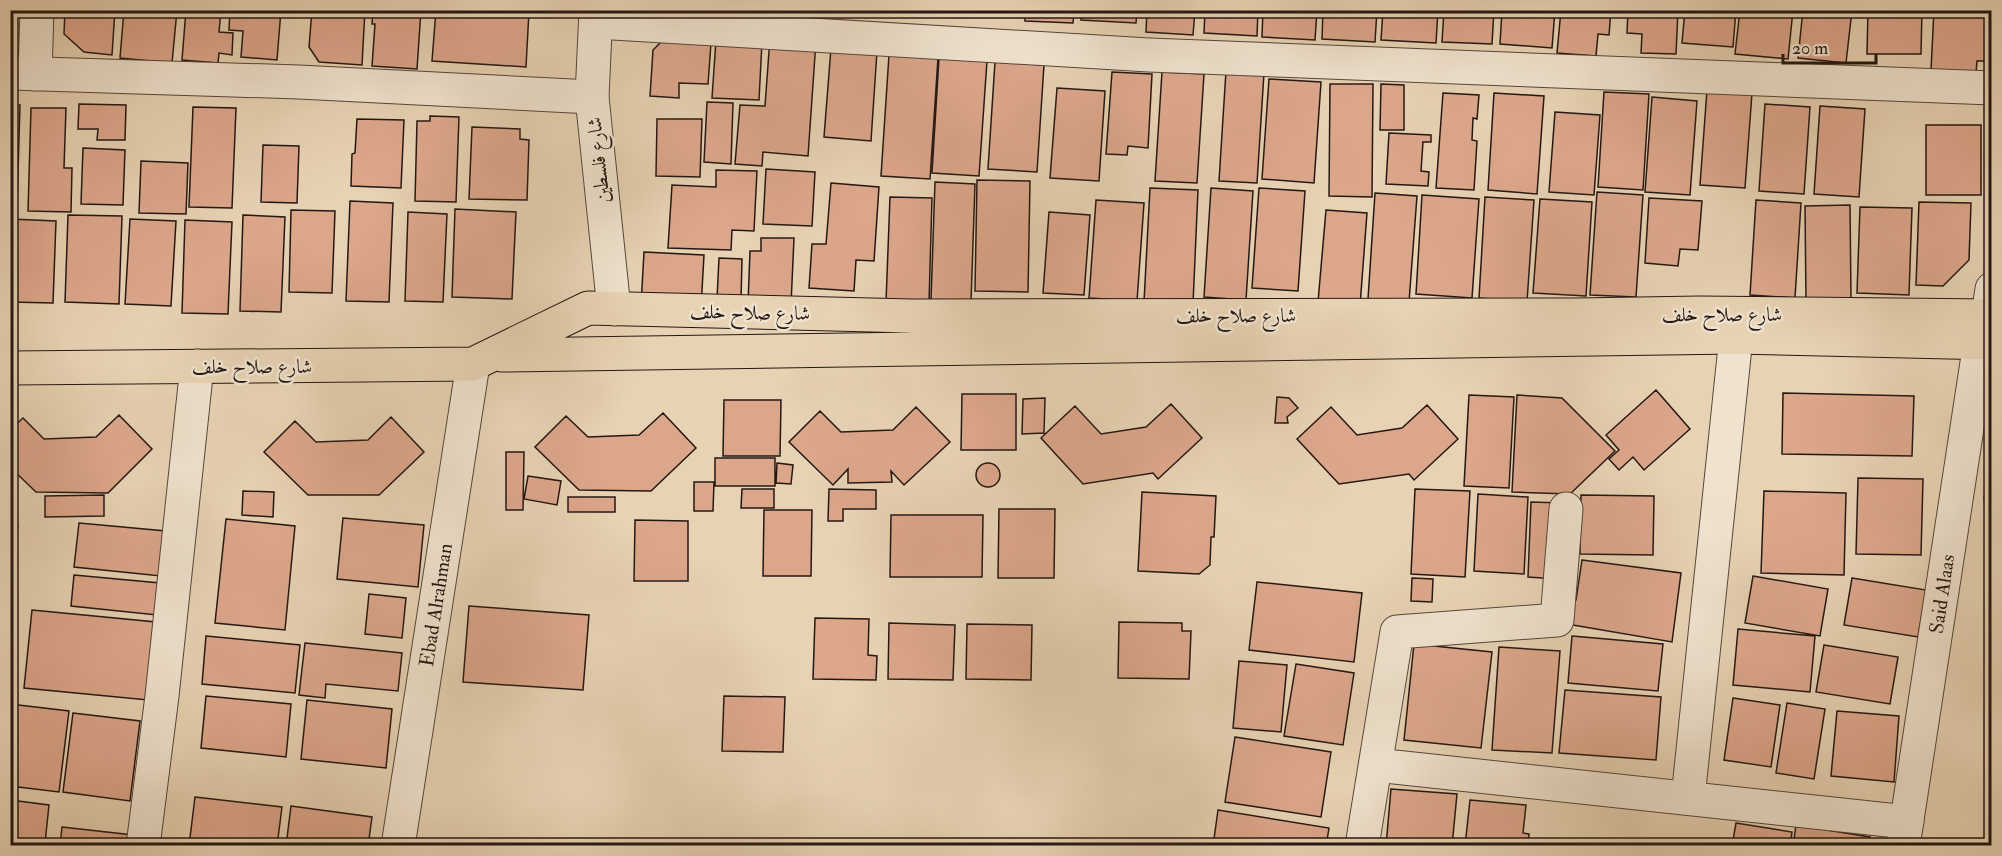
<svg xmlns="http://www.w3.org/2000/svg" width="2002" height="856" font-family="'IM FELL Double Pica',Amiri,serif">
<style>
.building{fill:#dca68b;stroke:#241813;stroke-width:1.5}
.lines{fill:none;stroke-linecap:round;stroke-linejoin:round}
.minor-casing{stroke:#55463b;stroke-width:35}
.major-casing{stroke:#241813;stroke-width:35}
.minor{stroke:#efe2ce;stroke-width:33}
.major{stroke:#e7d2b3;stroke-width:33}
.labels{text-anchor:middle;stroke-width:5;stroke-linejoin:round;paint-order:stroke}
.street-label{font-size:20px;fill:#241813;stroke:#efe2ce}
</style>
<rect width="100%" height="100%" fill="#e7d2b3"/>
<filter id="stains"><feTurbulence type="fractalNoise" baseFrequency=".00333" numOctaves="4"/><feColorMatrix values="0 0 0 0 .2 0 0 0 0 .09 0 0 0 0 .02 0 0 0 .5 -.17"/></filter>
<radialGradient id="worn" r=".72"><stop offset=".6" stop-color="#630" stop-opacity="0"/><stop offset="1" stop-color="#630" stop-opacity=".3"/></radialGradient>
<!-- building -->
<path class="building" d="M65,10h50l-3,45 -28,-3 -20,-18z
M124,10h53l-5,53 -52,-5z
M186,10h35l-2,22 14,1 -1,22 -13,-2 -1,10 -36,-3z
M230,10h51l-4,50 -36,-3 2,-26 -14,-1z
M312,10h53l-3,55 -43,-3 -10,-15z
M373,10h48l-4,59 -45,-3 3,-42h-3z
M436,10l93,1 -3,56 -94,-6z
M902,10h50l-1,7 -49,-3z
M963,10h52l-1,7 -51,-3z
M1025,10h49l-1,13 -48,-2z
M1081,10h56l-1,13 -55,-3z
M1147,10h48l-2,25 -47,-3z
M1205,10h53l-1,26 -53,-3z
M1263,10h54l-2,30 -53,-3z
M1323,10h54l-2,32 -53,-3z
M1383,10h55l-2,33 -55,-3z
M1444,10h50l-2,34 -50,-2z
M1502,10h53l-3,38 -52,-4z
M1561,10h50l-2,25 -11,-1 -2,22 -39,-3z
M1628,10h50l-2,44 -35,-1 1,-19 -15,-1z
M1685,10h51l-3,37 -51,-4z
M1740,10h53l-5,49 -53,-5z
M1803,10h49l-6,53 -48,-5z
M1868,10h54l-1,44h-54z
M1934,10h57l-3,51h-11l-1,12 -45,-3z
M770,38l46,3 -8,115 -45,-4 -1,14 -27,-2 5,-59 25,1z
M663,40l48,3 -3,41 -29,-1v15l-29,-2 3,-46z
M716,40l46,2 -3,58 -47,-2z
M831,48l46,3 -6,90 -47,-4z
M889,55l49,3 -8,121 -49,-3z
M939,58l48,3 -8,115 -47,-3z
M995,62l49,3 -7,107 -49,-3z
M1226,71l38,2 -7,110 -38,-2z
M1112,72l40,2 -4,74 -20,-2 -1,9 -21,-1z
M1162,72l42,2 -7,109 -42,-2z
M1269,79l52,3 -7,101 -52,-4z
M1330,84h43l-1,113 -43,-1z
M1381,84l23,1v45h-24z
M1057,88l48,3 -6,90 -49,-3z
M1707,90l45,3 -7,95 -45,-3z
M1604,92l45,2 -6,96 -45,-3z
M1443,93l36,2 -2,24 -4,-1 -1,22 5,1 -3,49 -38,-2z
M1494,93l50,3 -7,98 -49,-4z
M1652,97l45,4 -7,94 -45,-3z
M707,102l26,1 -2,61 -27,-2z
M79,104l47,1 -1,35h-28l1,-11h-20z
M1765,104l45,3 -6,87 -45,-3z
M10,105h10l-3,102h-7z
M1820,106l45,3 -6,88 -45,-3z
M193,107l43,1 -4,100 -43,-1z
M31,108h35l-2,60h8l-1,44 -43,-1z
M1555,112l45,3 -6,80 -45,-3z
M430,116l29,1 -3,85 -41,-1 2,-80h13z
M357,119l47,1 -3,68 -50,-2 1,-32 3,-1z
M657,119h45l-2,58 -44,-1z
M1926,125h55v70h-55z
M472,127l48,2v10l9,1 -2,60 -58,-1z
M1389,133l42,2v7h-8l-2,29 8,1 -1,14 -42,-2z
M263,145l36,1 -2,57 -36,-1z
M83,148l42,2 -2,55 -42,-1z
M141,161l47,2 -2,51 -47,-1z
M766,169l49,3 -3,54 -49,-2z
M716,170l41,1 -3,60 -22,-1 -1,20 -63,-2 4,-63 44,2z
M977,180l53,1 -2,111 -53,-1z
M935,182l40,2 -4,118 -40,-2z
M831,183l48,4 -5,74 -18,-1 -2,31 -45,-3 3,-44h14z
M1150,188l48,2 -5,114 -49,-2z
M1211,188l42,3 -7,109 -42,-3z
M1259,188l46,3 -7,100 -46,-3z
M1597,192l46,3 -7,102 -46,-2z
M1375,193l42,3 -8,106 -41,-3z
M1422,195l57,4 -7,99 -56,-4z
M890,197l42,1 -3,105 -43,-1z
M1485,197l49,3 -7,102 -48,-4z
M1649,198l53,3 -4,49 -18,-1 -2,17 -33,-3z
M1540,199l52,3 -6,94 -53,-3z
M1096,200l48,3 -7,98 -48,-3z
M1756,200l45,3 -6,95 -45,-3z
M350,201l43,2 -4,99 -43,-1z
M1919,202l52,1 -2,57 -26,26 -27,-1z
M1850,205l1,95 -45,1 -1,-95z
M1860,207l52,1 -3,87 -52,-2z
M455,209l61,3 -4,87 -60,-2z
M291,210l44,1 -3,82 -43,-1z
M1326,210l41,3 -7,93 -42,-4z
M408,212l39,2 -4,88 -38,-1z
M1049,212l41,3 -6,80 -41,-2z
M68,215l54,1 -3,88 -54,-2z
M243,215l42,2 -4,95 -41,-1z
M10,219l46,2 -3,82 -43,-1z
M130,219l46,2 -5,85 -46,-2z
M185,220l47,2 -4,92 -46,-1z
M761,238h33l-3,67 -43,-1 2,-53h11z
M644,252l60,3 -3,53 -60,-3z
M719,258l23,1 -1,41 -24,-1z
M1656,390l34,39 -46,41 -11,-13 -14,13 -10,-11 10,-9 -13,-15z
M1783,393l131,3 -2,60 -130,-2z
M962,394h54v56h-55z
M1469,395l45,2 -5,91 -45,-2z
M1517,395l45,3 53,53 -45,43 -58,-2z
M1277,397l12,1 9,10 -11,9 1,6h-13z
M1045,398l-1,35 -22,1 1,-35z
M724,400h57l-1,56h-57z
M1171,404l31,34 -44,41 -5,-6 -70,11 -42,-46 34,-32 26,28 45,-7z
M1427,405l31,34 -44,41 -5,-6 -70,10 -42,-45 34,-32 26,28 45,-7z
M916,407l34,35 -46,43 -13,-14 1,11 -44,1v-14l-15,16 -44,-43 31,-31 21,21 52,-2z
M663,413l33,35 -45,43 -72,-1 -44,-43 31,-31 22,21 51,-2z
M119,415l33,34 -44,44 -72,-1 -26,-25v-37l13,-12 21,21 52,-2z
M391,417l33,35 -45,43h-71l-44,-43 31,-31 21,21 52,-2z
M506,452h18l-1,58h-17z
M715,458h60v28h-60z
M777,463l16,2 -2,19 -15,-1z
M976 475a12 12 0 1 1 24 0a12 12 0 1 1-24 0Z
M528,476l33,5 -4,24 -33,-6z
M1858,478l65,1 -2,76 -65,-1z
M694,482h20l-1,29h-19z
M742,489h32v19h-33z
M829,489l47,1v19h-33v12h-15z
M1415,489l55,2 -5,86 -54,-3z
M243,491l31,1 -1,25 -31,-2z
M1764,491l82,2 -2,82 -83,-2z
M1142,492l74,4 -2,41h-3l-1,28 -11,9 -61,-3z
M1478,494l50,3 -4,77 -50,-3z
M104,495v21l-59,1v-21z
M1581,495l73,1 -1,59 -73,-1z
M1992,495v90h-2l-6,-89z
M568,497h47v15h-47z
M1531,502l30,1 -4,76 -29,-2z
M999,509h56l-1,69h-56z
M764,510h48l-1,66h-48z
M891,515h92l-1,62h-92z
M343,518l81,7 -6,62 -81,-8z
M226,519l69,7 -10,104 -70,-7z
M635,520l53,1v60h-54z
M79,523l87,8 -5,45 -87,-9z
M10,524h8l-6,65h-2z
M1582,560l99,13 -9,69 -99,-17 -7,-3 3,-20 7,-2z
M74,575l86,8 -3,32 -86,-9z
M1753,576l75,13 -8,47 -75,-13z
M1412,578l21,1 -1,23 -21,-1z
M1852,578l74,12 -8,47 -74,-12z
M1257,582l105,11 -8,69 -105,-12z
M369,594l37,4 -4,40 -37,-4z
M10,600l6,1 -6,40z
M469,606l120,9 -6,75 -120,-8z
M32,610l124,12 -8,78 -124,-12z
M815,618l54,1 -1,36 9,1 -1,24 -63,-1z
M1119,622l63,1v8h9l-2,48 -71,-1z
M889,623l66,2 -2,55 -65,-1z
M967,624l65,1 -1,55 -65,-1z
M1738,629l77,7 -5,56 -77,-7z
M206,636l94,9 -5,48 -93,-9z
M1572,636l91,8 -5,47 -90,-8z
M305,643l97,10 -4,38 -72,-7 -1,14 -26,-3z
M1414,644l78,8 -11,96 -77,-8z
M1824,645l74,12 -8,47 -74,-12z
M1499,647l61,4 -8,102 -60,-3z
M1239,661l48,4 -6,67 -48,-4z
M1296,664l58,9 -11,72 -59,-9z
M1565,690l96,7 -5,63 -97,-7z
M206,696l85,8 -5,53 -85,-9z
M724,696l61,1 -2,55 -61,-1z
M1733,698l47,7 -9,62 -47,-7z
M307,700l85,9 -6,59 -85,-9z
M1787,703l38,6 -11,70 -38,-6z
M10,704l59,7 -10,81 -49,-6z
M1837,711l62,5 -5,66 -63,-6z
M73,713l67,8 -10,80 -67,-9z
M1235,737l96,15 -10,65 -96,-15z
M1391,789l66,5 -5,52h-66z
M195,797l87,10 -5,39h-88z
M10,800l39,5 -4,38 -35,-5z
M1470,800l56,5 -3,28 6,1 -1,12h-63z
M291,806l81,11 -4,29h-82z
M1218,810l111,18 -3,18h-113z
M1736,823l56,9 -2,14h-58z
M1796,825l74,12 -1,9h-76z
M62,827l71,8 -1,11h-72z
M1575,839l57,2v5h-57z"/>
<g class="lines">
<defs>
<g id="minor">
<path d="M596,10l-4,87 22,212"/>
<path d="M596,22l553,33 843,33"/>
<path d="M10,73l289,9 293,15"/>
<path d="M35,74l2,-64"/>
<path d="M1376,765l531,57"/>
<path d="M1688,798l48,-461"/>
<path d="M143,846l19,-150 35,-330"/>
<path id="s1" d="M398,846l75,-482"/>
<path d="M1362,846l35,-214 160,-12 9,-111"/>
<path id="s2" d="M1903,846l77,-503 8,-27 4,-27"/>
</g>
<path id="major" d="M502,355l1234,-18 256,6
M10,368l463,-4 115,-56 324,8 664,-1 124,-2 292,3"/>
</defs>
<!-- minor casing -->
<use href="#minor" class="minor-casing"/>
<!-- major casing -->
<use href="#major" class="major-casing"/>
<!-- minor -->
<use href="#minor" class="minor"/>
<!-- major -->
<use href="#major" class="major"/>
</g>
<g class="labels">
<!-- street labels -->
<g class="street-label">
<text transform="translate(598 160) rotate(-96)" y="7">شارع فلسطين</text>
<text transform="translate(750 312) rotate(1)" y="7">شارع صلاح خلف</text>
<text x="1722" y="321">شارع صلاح خلف</text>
<text x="1236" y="322">شارع صلاح خلف</text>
<text x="252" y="373">شارع صلاح خلف</text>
<text dy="7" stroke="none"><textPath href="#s2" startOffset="255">Said Alaas</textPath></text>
<text dy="7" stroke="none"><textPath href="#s1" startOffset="244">Ebad Alrahman</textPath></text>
</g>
</g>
<!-- margin -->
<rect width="2002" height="856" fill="none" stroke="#e7d2b3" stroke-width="36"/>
<rect x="12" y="12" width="1978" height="832" fill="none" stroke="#241813" stroke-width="3"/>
<rect x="18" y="18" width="1966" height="820" fill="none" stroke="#241813" stroke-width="1.5"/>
<!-- scale -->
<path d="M1783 54v9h93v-9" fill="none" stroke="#241813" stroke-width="3"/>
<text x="1792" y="54" font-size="18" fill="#241813" stroke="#efe2ce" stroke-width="4.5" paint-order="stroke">20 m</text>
<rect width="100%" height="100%" filter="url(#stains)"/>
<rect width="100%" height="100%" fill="url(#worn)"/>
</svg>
